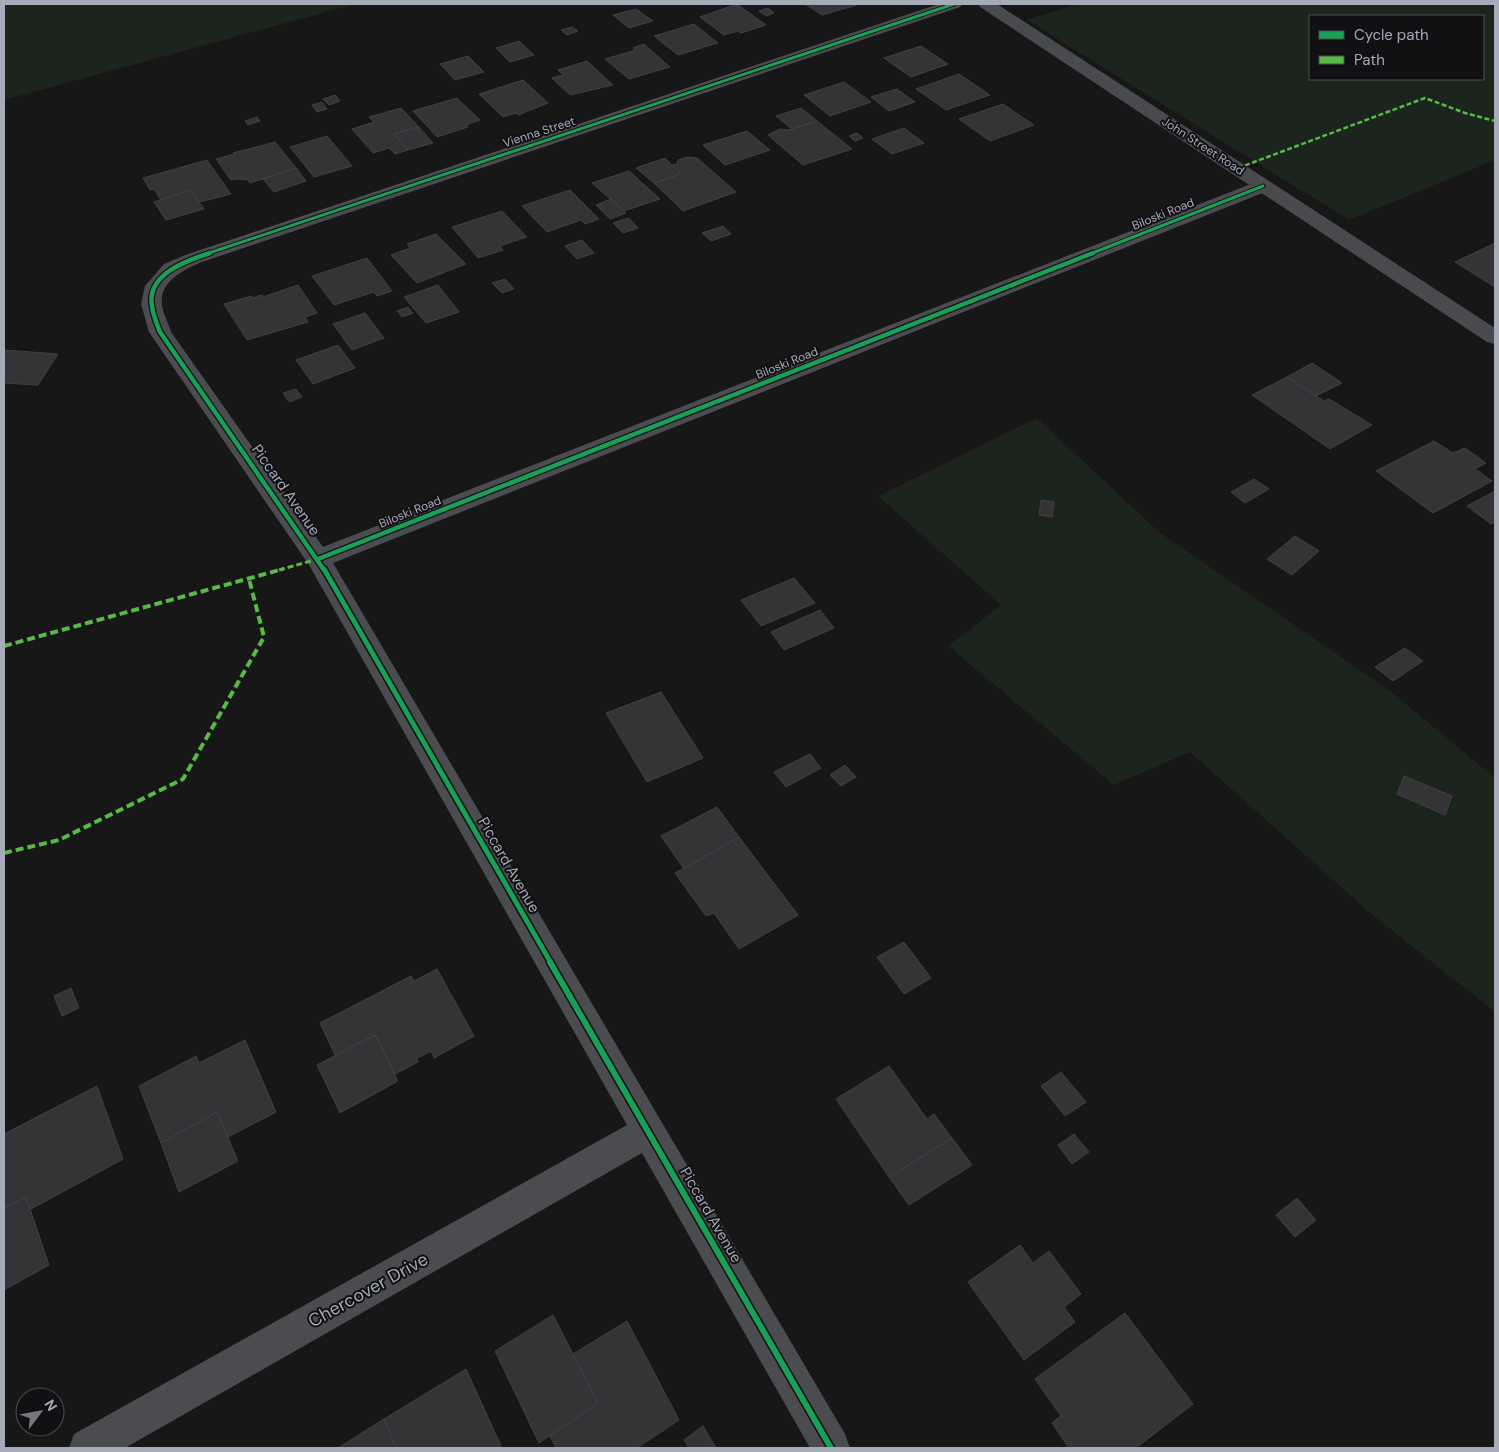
<svg xmlns="http://www.w3.org/2000/svg" width="1499" height="1452" font-family="'DM Sans',sans-serif">
<style>
.green{fill:#1c241e;fill-rule:evenodd}
.building{fill:#343436;stroke:#3f4043}
.lines{fill:none;stroke-linecap:round;stroke-linejoin:round}
.minor{fill:#4a4c50;fill-rule:evenodd}
.secondary{fill:#494a4e;fill-rule:evenodd}
.quiet-far2{stroke:#58b947;stroke-width:2.5;stroke-dasharray:5 2.5;stroke-linecap:butt}
.quiet-far1{stroke:#58b947;stroke-width:3;stroke-dasharray:6 3;stroke-linecap:butt}
.quiet{stroke:#58b947;stroke-width:4;stroke-dasharray:8 4;stroke-linecap:butt}
.cycleway-far3-casing{stroke:#111113;stroke-width:5}
.cycleway-far2-casing{stroke:#111113;stroke-width:7}
.cycleway-far1-casing{stroke:#111113;stroke-width:8}
.cycleway-casing{stroke:#111113;stroke-width:9}
.cycleway-far3{stroke:#1a9f57;stroke-width:3}
.cycleway-far2{stroke:#1a9f57;stroke-width:4.5}
.cycleway-far1{stroke:#1a9f57;stroke-width:5}
.cycleway{stroke:#1a9f57;stroke-width:6}
.labels{text-anchor:middle;stroke-width:4;stroke-linejoin:round;paint-order:stroke}
.far-street-label{font-size:12px;fill:#a7aab8;stroke:#111113}
.street-label{font-size:15px;fill:#a7aab8;stroke:#111113}
.near-street-label{font-size:18px;fill:#a7aab8;stroke:#111113}
</style>
<rect width="100%" height="100%" fill="#171717"/>
<!-- green -->
<path class="green" d="M4,4h352l-352,96z
M1078,4h417v156l-146,60 -322,-200zM1310,16h173v63h-173z
M1037,418l122,114 230,158 106,88v234l-126,-100 -179,-160 -76,33 -166,-139 53,-41 -123,-109z"/>
<!-- building -->
<path class="building" d="M737,4l29,21 -25,8 -3,-2 -14,4 -24,-18z
M805,4h55l-38,11z
M768,8l6,5 -8,3 -7,-5z
M636,9l17,12 -24,7 -16,-13z
M694,24l24,19 -40,12 -24,-19z
M572,27l6,4 -11,4 -6,-5z
M519,41l15,14 -24,7 -14,-14z
M644,44l26,23 -41,12 -24,-20 31,-9 -3,-2z
M921,46l27,18 -37,13 -27,-19z
M468,56l16,16 -29,8 -15,-16z
M587,61l26,24 -43,10 -18,-17 11,-3 -5,-5z
M959,74l31,21 -44,15 -30,-21z
M523,80l25,23 -30,12 -2,-2 -13,4 -24,-23z
M844,82l27,20 -41,14 -26,-21z
M897,89l18,13 -26,9 -18,-14z
M335,95l5,6 -11,4 -6,-6z
M457,98l23,22 -14,5 2,2 -31,10 -24,-26z
M322,102l5,7 -10,3 -5,-7z
M1003,104l31,21 -44,16 -31,-22z
M401,108l18,19 -25,7 14,16 -13,4 -6,-6 -16,5 -21,-24 22,-7 -5,-5z
M801,108l16,13 -25,8 -16,-13z
M257,117l3,4 -12,4 -3,-4z
M817,121l35,28 -49,16 -35,-30 12,-6 9,1z
M419,127l14,16 -25,7 -14,-16z
M904,128l20,15 -32,11 -20,-15z
M747,131l23,19 -45,15 -22,-20z
M857,133l6,5 -8,3 -6,-5z
M327,136l25,30 -38,11 -24,-30z
M275,142l21,26 -46,15 -2,-3 -11,-1 -6,1 -15,-21 18,-5 -1,-1z
M687,157l10,1 39,34 -53,19 -29,-28 27,-9 -9,-9 5,-1 1,-4z
M665,158l16,16 -27,9 -18,-15z
M207,160l24,34 -32,8 -8,-12 -30,10 -7,-11 -4,1 -7,-12z
M296,168l10,13 -32,11 -11,-13z
M629,171l31,28 -36,12 -32,-28z
M191,190l13,19 -38,11 -12,-18z
M570,190l29,29 -14,5 -4,-4 -34,12 -25,-26z
M611,199l13,12 2,2 -16,6 -14,-14z
M502,211l25,26 -27,9 3,4 -25,8 -26,-31z
M629,218l9,10 -15,5 -10,-10z
M723,226l8,8 -20,7 -9,-8z
M436,234l30,30 -49,19 -26,-28 19,-7 -3,-4z
M582,240l12,13 -17,6 -12,-13z
M1495,243v44l-40,-25z
M367,258l25,33 -15,5 -3,-4 -40,13 -22,-29z
M505,279l9,10 -12,4 -10,-10z
M298,285l19,28 -12,4 3,5 -61,18 -23,-36 27,-8 1,2 10,-3 1,2z
M438,285l21,27 -33,11 -22,-26z
M408,307l5,6 -11,4 -5,-6z
M365,313l19,25 -32,12 -19,-26z
M338,345l17,23 -42,16 -17,-24z
M4,350l54,4 -20,31 -34,-2z
M1312,363l30,20 -26,13 -29,-19z
M1287,377l37,24 5,-2 43,26 -42,24 -78,-54z
M296,389l6,8 -13,5 -6,-9z
M1434,441l19,12 12,-5 21,15 -11,6 17,12 -59,32 -57,-42z
M1254,479l15,10 -24,14 -14,-11z
M1495,491v31l-4,2 -24,-18z
M1041,500l13,2 -2,15 -13,-2z
M1295,536l24,15 -27,24 -25,-16z
M794,578l21,25 -54,23 -20,-26z
M820,610l14,18 -50,22 -13,-18z
M1405,648l18,13 -30,20 -18,-14z
M661,692l42,66 -56,24 -41,-69z
M810,754l11,14 -35,19 -12,-15z
M845,765l11,12 -15,9 -11,-11z
M1404,776l48,20 -7,19 -48,-21z
M717,807l22,30 -55,32 -23,-33z
M739,837l59,78 -59,34 -25,-36 -8,3 -31,-43z
M904,942l27,36 -27,16 -27,-37z
M437,969l37,67 -40,22 -3,-7 -14,7 1,4 -23,12 -20,-39 -40,20 -15,-32 91,-47 3,5z
M71,988l8,20 -17,8 -8,-20z
M375,1035l23,46 -58,32 -23,-48z
M245,1040l31,72 -48,25 -11,-25 -56,31 -22,-57 57,-30 3,7z
M889,1066l38,53 7,-5 18,24 -63,39 -53,-78z
M1061,1072l25,30 -21,14 -24,-30z
M97,1086l26,73 -92,50 -5,-12 -22,11v-74z
M217,1112l21,49 -59,31 -18,-49z
M1074,1134l15,18 -17,12 -14,-19z
M952,1138l20,27 -63,40 -20,-28z
M26,1197l23,68 -45,25v-82z
M1297,1198l19,22 -21,17 -19,-22z
M1020,1245l13,18 16,-12 32,43 -17,13 11,15 -51,38 -56,-78z
M1125,1313l68,91 -57,44h-67l-17,-25 9,-7 -26,-37z
M553,1315l45,88 -59,40 -44,-92z
M627,1321l52,99 -42,28h-81l-6,-12 48,-33 -25,-49z
M466,1369l36,79h-106l-12,-29z
M384,1419l12,29h-58z
M703,1426l13,22h-27l-5,-8z"/>
<g class="lines">
<!-- minor -->
<path class="minor" d="M939,4h23l-2,3 -761,256c-17,8 -40,19 -37,42 1,8 6,18 9,27l152,215 933,-365 7,-2 7,2 3,4 -3,4 -937,373 512,871 5,14h-40l-168,-295 -517,295h-56l5,-14 553,-309 -318,-560 -160,-233 -8,-28 4,-18 19,-22 21,-9z"/>
<!-- secondary -->
<path class="secondary" d="M978,4h19l498,324v16l-8,-2 -507,-335z"/>
<!-- quiet-far2 -->
<path class="quiet-far2" d="M1238,168l187,-70 40,15 30,8"/>
<!-- quiet-far1 -->
<path class="quiet-far1" d="M279,570l39,-11"/>
<!-- quiet -->
<path class="quiet" d="M4,646l279,-77
M4,853l55,-13 124,-61 81,-142 -15,-58"/>
<defs>
<path id="cycleway-far3" d="M206,254l748,-250
M1090,254l173,-68"/>
<path id="cycleway-far2" d="M210,253c-22,7 -64,21 -58,53 1,9 5,18 8,26l164,238
M318,559l775,-306"/>
<path id="cycleway-far1" d="M324,569l227,394"/>
<path id="cycleway" d="M550,962l281,486"/>
</defs>
<!-- cycleway-far3 casing -->
<use href="#cycleway-far3" class="cycleway-far3-casing"/>
<!-- cycleway-far2 casing -->
<use href="#cycleway-far2" class="cycleway-far2-casing"/>
<!-- cycleway-far1 casing -->
<use href="#cycleway-far1" class="cycleway-far1-casing"/>
<!-- cycleway casing -->
<use href="#cycleway" class="cycleway-casing"/>
<!-- cycleway-far3 -->
<use href="#cycleway-far3" class="cycleway-far3"/>
<!-- cycleway-far2 -->
<use href="#cycleway-far2" class="cycleway-far2"/>
<!-- cycleway-far1 -->
<use href="#cycleway-far1" class="cycleway-far1"/>
<!-- cycleway -->
<use href="#cycleway" class="cycleway"/>
</g>
<g class="labels">
<!-- far-street labels -->
<g class="far-street-label">
<text transform="translate(539 132) rotate(-18)" y="4">Vienna Street</text>
<text transform="translate(1203 146) rotate(33)" y="4">John Street Road</text>
<text transform="translate(1163 214) rotate(-22)" y="4">Biloski Road</text>
<text transform="translate(787 363) rotate(-22)" y="4">Biloski Road</text>
<text transform="translate(410 512) rotate(-22)" y="4">Biloski Road</text>
</g>
<!-- street labels -->
<g class="street-label">
<text transform="translate(286 490) rotate(55)" y="5">Piccard Avenue</text>
<text transform="translate(509 865) rotate(60)" y="5">Piccard Avenue</text>
<text transform="translate(711 1215) rotate(60)" y="5">Piccard Avenue</text>
</g>
<!-- near-street labels -->
<g class="near-street-label">
<text transform="translate(368 1290) rotate(-29)" y="6">Chercover Drive</text>
</g>
</g>
<!-- border -->
<rect width="1499" height="1452" fill="none" stroke="#a7aab8" stroke-width="10"/>
<!-- legend -->
<rect x="1309" y="15" width="175" height="65" fill="#111113" stroke="#4d4e55"/>
<rect x="1319" y="31" width="25" height="8" fill="#1a9f57" stroke="#4d4e55"/>
<text x="1354" y="40" font-size="15" fill="#a7aab8">Cycle path</text>
<rect x="1319" y="56" width="25" height="8" fill="#58b947" stroke="#4d4e55"/>
<text x="1354" y="65" font-size="15" fill="#a7aab8">Path</text>
<!-- north arrow -->
<g transform="translate(40 1412) rotate(58)"><circle r="24" fill="#111113" stroke="#4d4e55"/>
<path d="M0-4L9 19L0 12L-9 19Z" fill="#757780"/>
<text y="-8" font-size="14" font-weight="bold" text-anchor="middle" fill="#a7aab8">N</text>
</g>
</svg>
